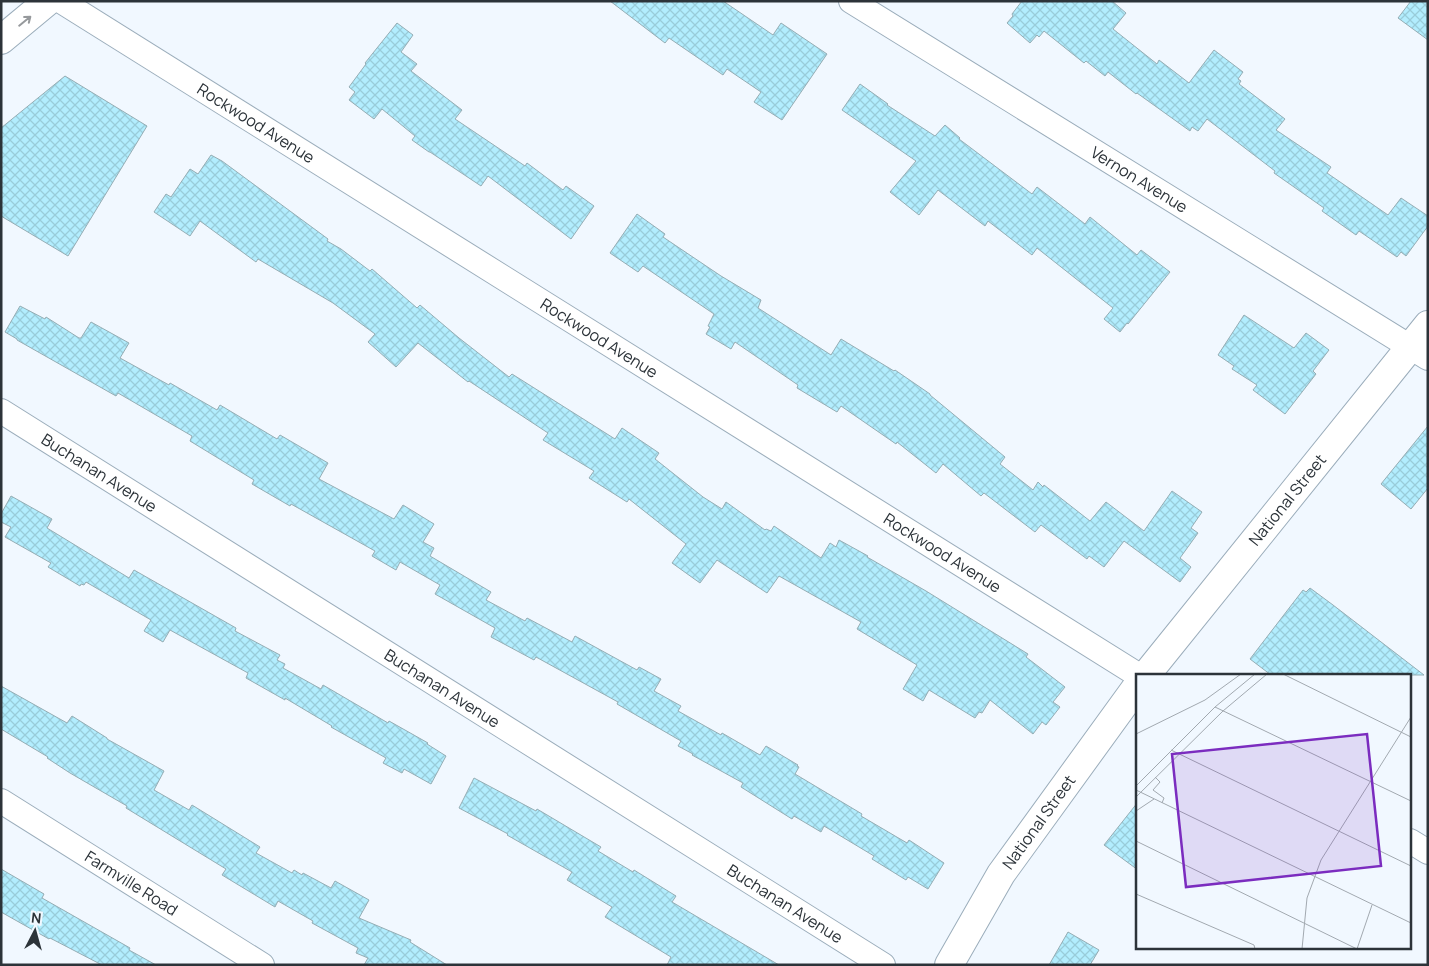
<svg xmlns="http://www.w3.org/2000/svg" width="1429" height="966" font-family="Manrope,sans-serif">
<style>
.building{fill:url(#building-cross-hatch);stroke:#95adb4}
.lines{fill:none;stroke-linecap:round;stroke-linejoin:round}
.minor-casing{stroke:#9badbb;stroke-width:26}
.secondary-casing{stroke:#9badbb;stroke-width:30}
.primary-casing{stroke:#9badbb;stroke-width:30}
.minor{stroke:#fff;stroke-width:24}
.secondary{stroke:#fff;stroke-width:28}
.primary{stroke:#fff;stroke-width:28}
.oneway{stroke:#96999c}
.labels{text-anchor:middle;stroke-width:4;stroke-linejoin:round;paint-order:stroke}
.street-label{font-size:16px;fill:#2c3339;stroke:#f1f8ff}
.inset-road{fill:none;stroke:#a2a9b0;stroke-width:1}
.view{fill:#7b2cbf;fill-opacity:0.15;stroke:#7b2cbf;stroke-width:2.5}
.inset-edge{fill:none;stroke:#2c3339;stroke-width:2.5}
</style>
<defs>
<pattern id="building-cross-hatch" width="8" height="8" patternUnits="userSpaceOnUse" patternTransform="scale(1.25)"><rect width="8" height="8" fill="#b2edfe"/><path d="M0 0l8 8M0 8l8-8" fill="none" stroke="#99ccda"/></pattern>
</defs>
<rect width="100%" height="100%" fill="#f1f8ff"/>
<!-- building -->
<path class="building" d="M610,1h113l50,34 8,-12 46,31 -45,66 -28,-18 7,-10 -34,-23 -4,6 -54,-37 -4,5z
M1022,1h90l14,12 -13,16 44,35 2,-4 30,23 25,-33 29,22 -5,7 3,2 -2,3 46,35 -9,11 55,37 -4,6 61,42 13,-17 27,18v10l-22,30 -5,-4 -4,5 -38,-26 -3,4 -34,-24 2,-3 -50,-35 1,-2 -68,-52 -9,12 -6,-4 -2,4 -53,-38 -1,1 -28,-22 -3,4 -19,-15 -2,2 -40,-32 -5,6 -2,-2 -7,8 -23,-20 6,-7 -1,-2z
M1411,1h17v39l-30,-22z
M397,23l16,12 -12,17 16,12 -6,7 51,39 -7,9 70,47 2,-3 36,27 3,-4 28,20 -23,33 -83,-63 -7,10 -51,-34h-1l-17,-12 3,-4 -33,-27 -8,10 -25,-19 6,-8 -6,-5 17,-23 -1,-1z
M65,76l82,50 -79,130 -67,-40v-88z
M860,84l28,20 -1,1 48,31 10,-11 15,13 -1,1 73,55 5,-7 48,37 5,-7 47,38 4,-5 29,22 -42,52 -1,-1 -7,9 -16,-13 9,-11 -76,-60 -5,7 -44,-34 -3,5 -47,-36 -19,25 -29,-23 26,-31 -74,-51z
M211,155l11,6 106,78 -1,2 14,8 29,22 2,-2 45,39 3,-3 39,33 50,39 3,-3 103,65 7,-11 37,25 -4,6 48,38 19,12 4,-7 39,28 1,-1 5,2 3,-5 47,32 9,-15 6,4 3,-7 29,16 -1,1 59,34 102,63 -2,3 39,30 -12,15 7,5 -14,18 -4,-3 -9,12 -43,-34 -8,13 -3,-1 -4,6 -46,-28 -6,11 -20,-12 14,-24 -60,-36 4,-7 -82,-46 -12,17 -50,-33 -17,23 -28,-20 14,-19 -57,-45 -2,3 -38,-24 5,-7 -51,-31 5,-7 -79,-52 -1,1 -50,-39 -22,24 -28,-25 7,-8 -42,-31 -75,-44 -2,3 -56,-41 -10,15 -36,-24 12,-18 5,3 19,-28 8,5z
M637,214l28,20 -2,3 58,39 40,24 -3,8 73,47 10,-16 53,32 1,-1 35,24v1l75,62 -5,7 33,26 5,-8 5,5 1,-2 46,36 16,-19 38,29 28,-40 30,21 -11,16 7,5 -18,25 11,9 -11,15 -56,-41 -20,26 -15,-11 -2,3 -46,-34 -6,7 -51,-39 -3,3 -38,-32 -7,9 -39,-31 -1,2 -55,-38 -4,6 -40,-24 1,-3 -63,-43 -4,7 -25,-15 4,-7 -2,-1 6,-12 -71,-48 -5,6 -28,-19z
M20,306l25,13 1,-2 33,21h2l10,-16 38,21 -9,15 49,27 1,-2 47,27 3,-5 57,34 3,-4 48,28 -9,16 75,40 9,-14 31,19 -11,18 11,6 -4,8 61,36 -5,8 39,21 2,-3 45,24 3,-6 62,34 2,-3 22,12 -7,12 27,15 -3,5 43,24 1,-2 38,22 6,-9 32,19 -1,1 2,1 -4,7 67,40 -1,2 46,27 2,-3 35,23 -16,26 -20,-12 -2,3 -21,-13 -13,-8 2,-3 -50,-30 -3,6 -27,-16 -2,3 -51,-32 2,-4 -51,-28 1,-1 -15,-8 3,-5 -64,-37 1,-2 -82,-45 -2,3 -43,-23 4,-9 -60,-34 5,-9 -40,-23 -4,8 -24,-14 3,-5 -84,-47 -1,2 -38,-22 2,-4 -64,-39 2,-5 -74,-43 -2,3 -99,-56v-1l-12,-7z
M1244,315l50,33 12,-15 23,17 -16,21 3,3 -31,40 -32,-24 4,-5 -25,-16 2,-3 -16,-11z
M1428,426v62l-17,21 -30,-25z
M11,496l41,23 -5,9 82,50 5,-8 102,58 -1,3 45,24 -3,5 8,4 -2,4 38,21 2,-4 65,38 1,-2 39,22 -1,1 19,12 -15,28 -27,-15 -2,4 -19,-10 3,-5 -55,-31 1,-1 -47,-28v2l-39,-22 2,-5 -78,-43 -7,12 -19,-11 7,-11 -65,-38 -2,3 -3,-1 -1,2 -32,-19 3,-4 -46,-26 6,-10 -10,-5v-8z
M1310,588l23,17 91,70h-153l-21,-16 53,-69 3,2z
M1,686l66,37 5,-7 35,22v1l57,32 -10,19 35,20 3,-5 68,42 -4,6 36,20 2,-3 8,5 1,-2 28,15 4,-7 34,19 -10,18 52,22 -1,2 37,23h-83l4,-7 -12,-5 2,-5 -46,-25 1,-2 -35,-20 -3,6 -53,-32 4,-6 -100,-61 1,-2 -57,-33 -23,-15 1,-1 -47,-28z
M474,778l62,33 1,-2 64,38 -3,4 35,21 1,-2 42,26 -4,6 107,63h-112l4,-8 -66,-40 7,-10 -45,-27 5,-8 -65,-37 1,-1 -49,-26z
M1138,802v68l-34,-25z
M1,869l43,25 -2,4 88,50 -1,2 27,15h-54l-52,-27 -1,1 -48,-27z
M1068,932l31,18 -9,15h-41z"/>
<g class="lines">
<defs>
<g id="minor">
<path id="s1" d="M61,1l1077,674"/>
<path id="s2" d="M851,1l577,357"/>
<path id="s3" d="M1,411l882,554"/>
<path id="s4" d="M1,801l261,164"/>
<path d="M1410,841l18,11"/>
</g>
<g id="secondary">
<path id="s5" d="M1146,675l282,-350"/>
<path id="s6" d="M949,965l52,-91 137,-189"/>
</g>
<path id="primary" d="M1,40l47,-39"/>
</defs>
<!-- minor casing -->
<use href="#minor" class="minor-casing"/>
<!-- secondary casing -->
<use href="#secondary" class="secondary-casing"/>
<!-- primary casing -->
<use href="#primary" class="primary-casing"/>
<!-- minor -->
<use href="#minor" class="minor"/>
<!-- secondary -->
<use href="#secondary" class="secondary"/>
<!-- primary -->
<use href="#primary" class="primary"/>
</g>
<!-- one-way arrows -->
<defs><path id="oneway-shaft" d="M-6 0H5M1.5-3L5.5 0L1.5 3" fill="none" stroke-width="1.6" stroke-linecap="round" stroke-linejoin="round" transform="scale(1.25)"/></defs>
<use class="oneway" href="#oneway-shaft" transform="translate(25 21) rotate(-39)"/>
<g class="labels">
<!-- street labels -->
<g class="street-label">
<text dy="6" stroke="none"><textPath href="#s1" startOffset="230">Rockwood Avenue</textPath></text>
<text dy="6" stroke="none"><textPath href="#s2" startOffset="339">Vernon Avenue</textPath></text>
<text dy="6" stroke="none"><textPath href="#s1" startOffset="635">Rockwood Avenue</textPath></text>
<text dy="6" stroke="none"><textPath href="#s3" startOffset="116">Buchanan Avenue</textPath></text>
<text dy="6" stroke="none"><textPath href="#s5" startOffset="225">National Street</textPath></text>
<text dy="6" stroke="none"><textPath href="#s1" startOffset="1040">Rockwood Avenue</textPath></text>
<text dy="6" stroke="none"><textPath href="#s3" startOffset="521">Buchanan Avenue</textPath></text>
<text dy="6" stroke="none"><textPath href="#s6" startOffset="169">National Street</textPath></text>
<text dy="6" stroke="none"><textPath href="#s4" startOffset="154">Farmville Road</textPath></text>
<text dy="6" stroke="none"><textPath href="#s3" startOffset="926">Buchanan Avenue</textPath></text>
</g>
</g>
<!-- overview -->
<g transform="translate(1136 674)">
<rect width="275" height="275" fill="#f1f8ff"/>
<path class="inset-road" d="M147,0l128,63M79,33l196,94M0,60l69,-34 36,-26M35,76l240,116M19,103l5,5 -7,8 11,8 -2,5M0,112l79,-79 40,-33M0,116l275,133M0,123l87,-86 44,-37M0,137l18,-12M0,167l221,108 15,-44M0,220l118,51 1,4M166,275l5,-51 14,-38 90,-143"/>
<path class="view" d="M231,60l14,132 -195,21 -14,-133z"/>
<rect width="275" height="275" class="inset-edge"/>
</g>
<!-- border -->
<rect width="1429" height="966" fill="none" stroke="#2c3339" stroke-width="5"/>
<!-- north arrow -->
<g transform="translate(35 931) rotate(6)" stroke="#f1f8ff" stroke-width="4" paint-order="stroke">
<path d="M0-4L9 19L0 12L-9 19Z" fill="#2c3339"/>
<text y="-8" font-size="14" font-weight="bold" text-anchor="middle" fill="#2c3339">N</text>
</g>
</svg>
